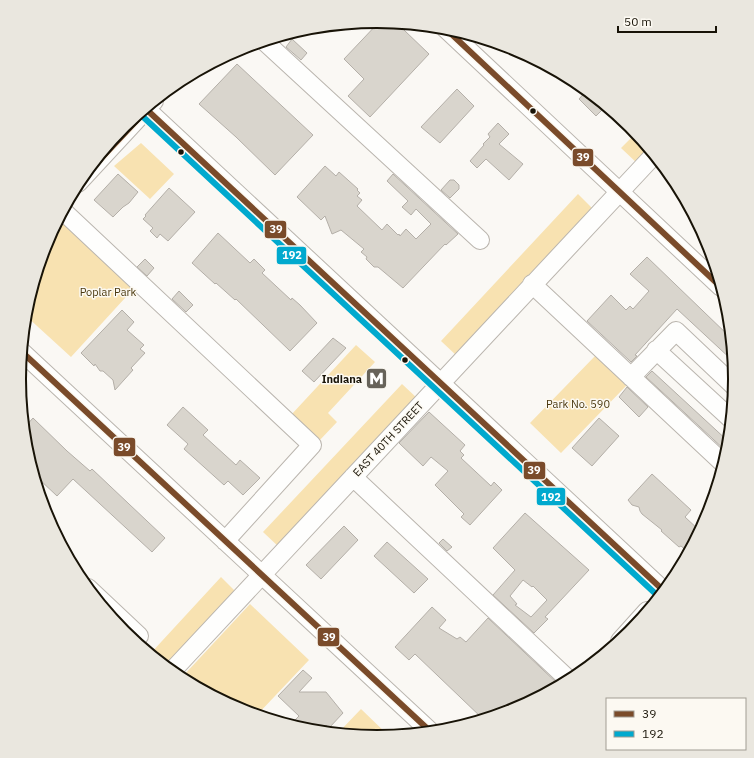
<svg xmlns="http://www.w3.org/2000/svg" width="754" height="758" font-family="'IBM Plex Sans',sans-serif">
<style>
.green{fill:#f8e2b1}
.building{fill:#d9d5cd;stroke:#b4afa8;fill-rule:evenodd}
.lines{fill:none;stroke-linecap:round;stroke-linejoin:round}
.minor-casing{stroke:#bab5ae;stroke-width:20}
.minor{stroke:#fefefd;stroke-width:18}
.bus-1-casing{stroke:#fcf9f2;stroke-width:9}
.bus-2-casing{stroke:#fcf9f2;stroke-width:9}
.bus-1{stroke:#7a4b2a;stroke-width:6}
.bus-2{stroke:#00a9ce;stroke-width:6}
.bus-dot{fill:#181307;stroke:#fcf9f2;stroke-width:1.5}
.labels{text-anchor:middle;stroke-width:3;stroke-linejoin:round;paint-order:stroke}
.park-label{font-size:11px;fill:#4a380e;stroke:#fcf9f2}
.poi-label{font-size:11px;font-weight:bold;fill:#181307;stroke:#fcf9f2;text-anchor:end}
.street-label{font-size:11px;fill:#181307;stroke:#fcf9f2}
.rim{fill:none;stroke:#181307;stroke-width:2}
.line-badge{stroke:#fcf9f2;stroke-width:1.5}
.badge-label{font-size:11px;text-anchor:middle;font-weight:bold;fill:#fff}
</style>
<rect width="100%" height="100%" fill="#faf8f4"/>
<!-- green -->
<path class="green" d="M636,133l15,19 -12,13 -18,-17z
M141,143l33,31 -24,25 -36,-33z
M578,194l17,17 -137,146 -17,-16z
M62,219l74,67 -65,71 -46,-42 1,-6 20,-67 7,-12z
M356,345l19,17 -47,51 9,9 -18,19 -28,-26z
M596,355l31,30 -66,68 -31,-30z
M402,384l16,15 -138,149 -17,-16z
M221,577l16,16 -70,75 -17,-14z
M250,604l59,56 -52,55 -17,-5 -42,-22 -14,-13z
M361,709l28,27 -12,1 -39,-4z"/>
<!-- building -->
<path class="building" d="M380,21l18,2 3,2 3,5 25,24 -59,63 -22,-21 16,-17 -20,-20z
M292,39l15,14 -6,7 -15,-13z
M237,64l76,71 -38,40 -39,-38 -37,-33z
M457,89l17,17 -34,37 -19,-16z
M587,90l19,16 -10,10 -17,-17z
M498,123l11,11 -10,10 24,20 -14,16 -23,-21 -9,9 -7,-7 14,-16 -1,-1 7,-7 -2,-3z
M325,166l11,10 3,-4 19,17 -1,1 3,3 -3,3 5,4 -5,6 25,24 5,-6 11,11 1,-1 1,2 6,-7 10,10 15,-15 -15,-15 -5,6 -9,-8 6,-6 -21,-20 6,-7 65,60 -12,11 -1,-1 -42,44 -25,-21h-4l-8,-8 1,-2 -6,-5 3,-3 -23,-19 -9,4 -7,-18 -4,4 -24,-23z
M118,174l20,18 -9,11 -6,4 -10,10 -19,-17z
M450,180h4l5,5v4l-9,9 -9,-8z
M169,188l26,24 -27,29 -8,-7 -3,4 -7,-7 3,-3 -10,-9 3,-3 -1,-1z
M218,233l32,30 4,-4 11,11 -3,3 29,27 1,-2 8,7 17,18 -27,28 -54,-52 -1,1 -19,-17 -1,1 -23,-21z
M647,257l84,81 2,23 -56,-52 -42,46 2,1 -6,6 -44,-41 24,-26 15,15 4,-4 3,3 16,-18 -19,-17z
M145,259l9,9 -7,8 -10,-9z
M179,291l14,14 -7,7 -14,-13z
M122,310l12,12 -7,8 17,15 -4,4 5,4 -14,15 2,2 -18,20 -2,-10 -10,-9h-3l-5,-7 -1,2 -13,-13z
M333,338l13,10 -32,34 -12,-11z
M652,371l77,71 -2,10 -81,-75z
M627,387l21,20 -9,10 -20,-20z
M183,407l25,23 -5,5 33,30 4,-5 20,18 -17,17 -15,-14 -4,4 -40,-36 4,-5 -21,-19z
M429,412l36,33 -5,6 4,4 -3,3 30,28 3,-4 8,8 -32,35 -9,-8 3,-3 -29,-29 13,-14 -17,-14 -8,9 -24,-23z
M33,418l34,33 23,20 2,-2 73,69 -13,14 -79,-73 -16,17 -18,-17 -3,3 -10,-33 -2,-21z
M599,418l20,18 -27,30 -20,-18z
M652,474l39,36 -6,7 15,14 -12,21 -7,-6 -2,1 -18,-16 1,-1 -20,-16 -2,-3 -1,-4 -7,-2 -4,-5z
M525,513l64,57 -44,47 3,2 -14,14 -41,-38 22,-25 -22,-22zM523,580l9,7 1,-1 14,14 -16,17 -16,-12 2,-1 -7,-8z
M344,526l14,14 -37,39 -15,-14z
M443,539l9,8 -5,4 -8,-8z
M387,542l41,37 -14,14 -40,-37z
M432,607l14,13 -7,8 18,11 3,-2 6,5 22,-24 71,67 -45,25 -31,9 -68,-65 -6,6 -14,-13z
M303,670l9,8 -13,14h27l17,21 -14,15 -3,-3 -5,6 -14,-1 -13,-4 3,-4 -2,-2 4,-4 -21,-20z"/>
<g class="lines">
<defs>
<path id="minor" d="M445,28l276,259
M264,41l216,199
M145,108l519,483
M78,183l76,-82
M63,211l249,234 -87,96
M532,284l192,180
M656,350l75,69
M22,352l409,380
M631,377l45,-46 58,55
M353,477l216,203
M88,588l51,48
M620,641l27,-30
M172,671l482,-516"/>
</defs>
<!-- minor casing -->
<use href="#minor" class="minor-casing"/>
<!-- minor -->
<use href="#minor" class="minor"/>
<defs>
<path id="bus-1" d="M445,28l276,259
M146,109l518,482
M78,183l76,-81
M22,352l409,380"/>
<path id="bus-2" d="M140,114l519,483"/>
</defs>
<!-- bus-1 casing -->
<use href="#bus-1" class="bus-1-casing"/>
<!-- bus-2 casing -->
<use href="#bus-2" class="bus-2-casing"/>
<!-- bus-1 -->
<use href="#bus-1" class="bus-1"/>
<!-- bus-2 -->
<use href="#bus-2" class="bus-2"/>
</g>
<!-- icons -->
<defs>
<symbol id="metro-square" viewBox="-11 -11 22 22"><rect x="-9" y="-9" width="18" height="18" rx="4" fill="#67635a" stroke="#fcf9f2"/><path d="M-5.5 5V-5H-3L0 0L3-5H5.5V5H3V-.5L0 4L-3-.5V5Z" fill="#fff"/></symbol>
</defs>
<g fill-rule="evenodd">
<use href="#metro-square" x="364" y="366" width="25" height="25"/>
</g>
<!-- markers -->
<g class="bus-dot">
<circle cx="533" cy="111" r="3.5"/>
<circle cx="181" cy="152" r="3.5"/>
<circle cx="405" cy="360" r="3.5"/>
</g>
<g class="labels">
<!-- park labels -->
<g class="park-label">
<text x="108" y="296">Poplar Park</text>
<text x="578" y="408">Park No. 590</text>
</g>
<!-- poi labels -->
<g class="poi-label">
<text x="362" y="383">Indiana</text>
</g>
<!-- street labels -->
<g class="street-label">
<text transform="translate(388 439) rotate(-47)" y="4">EAST 40TH STREET</text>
</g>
</g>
<!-- crop -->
<path d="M0 0H754V758H0ZM26 379a351 351 0 1 1 702 0a351 351 0 1 1-702 0Z" fill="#eae7df" fill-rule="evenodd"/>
<path class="rim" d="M26 379a351 351 0 1 1 702 0a351 351 0 1 1-702 0Z"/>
<g class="line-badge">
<rect x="572" y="148" width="22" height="19" rx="4" fill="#7a4b2a"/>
<rect x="264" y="220" width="23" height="19" rx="4" fill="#7a4b2a"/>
<rect x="276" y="246" width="31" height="19" rx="4" fill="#00a9ce"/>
<rect x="113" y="437" width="23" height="20" rx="4" fill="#7a4b2a"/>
<rect x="523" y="461" width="23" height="19" rx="4" fill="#7a4b2a"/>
<rect x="536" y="487" width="30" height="19" rx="4" fill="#00a9ce"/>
<rect x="317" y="627" width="23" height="20" rx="4" fill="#7a4b2a"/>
</g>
<g class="badge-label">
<text x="583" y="161">39</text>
<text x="276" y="233">39</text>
<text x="292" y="259">192</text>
<text x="124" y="451">39</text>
<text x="534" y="474">39</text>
<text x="551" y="501">192</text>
<text x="329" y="641">39</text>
</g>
<!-- legend -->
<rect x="606" y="698" width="140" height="52" fill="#fcf9f2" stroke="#a19d94"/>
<rect x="614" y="711" width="20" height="6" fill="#7a4b2a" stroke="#a19d94"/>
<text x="642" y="718" font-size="12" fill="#181307">39</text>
<rect x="614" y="731" width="20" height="6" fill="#00a9ce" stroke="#a19d94"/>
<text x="642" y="738" font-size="12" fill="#181307">192</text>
<!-- scale -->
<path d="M618 26v6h98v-6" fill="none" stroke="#181307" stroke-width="2"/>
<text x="624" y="26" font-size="12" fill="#181307" stroke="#fcf9f2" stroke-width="3" paint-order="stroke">50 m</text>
</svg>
